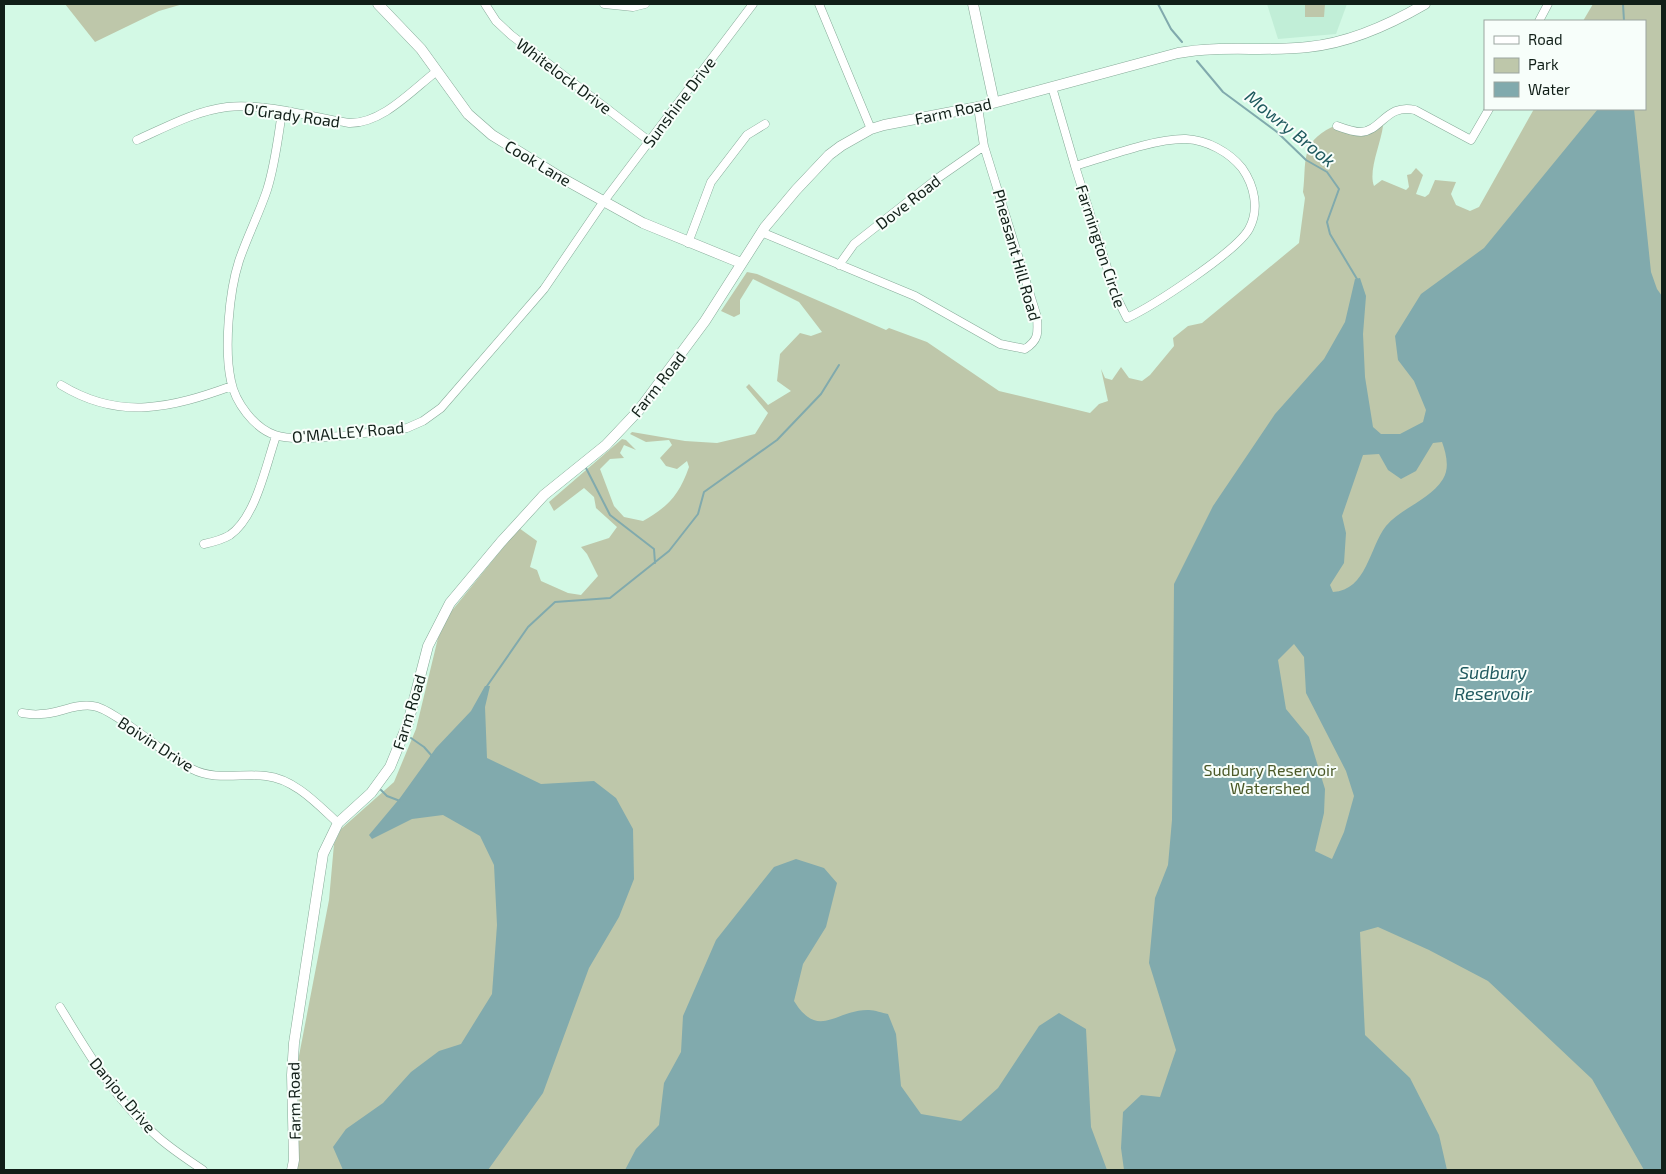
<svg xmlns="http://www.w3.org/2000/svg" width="1666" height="1174" font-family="'Exo 2',sans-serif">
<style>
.built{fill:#c1eed7}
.green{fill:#bec7aa}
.water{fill:#81aaad;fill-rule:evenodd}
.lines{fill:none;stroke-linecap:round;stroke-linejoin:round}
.stream{stroke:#81aaad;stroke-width:2}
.minor-casing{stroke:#86aa98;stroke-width:9}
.tertiary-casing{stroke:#86aa98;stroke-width:11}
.minor{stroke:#fff;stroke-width:8}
.tertiary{stroke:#fff;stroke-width:10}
.labels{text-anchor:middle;stroke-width:4;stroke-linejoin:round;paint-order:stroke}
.street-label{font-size:16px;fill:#111f18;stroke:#f7fefa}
.park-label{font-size:16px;fill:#4c5a29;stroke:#f7fefa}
.water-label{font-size:18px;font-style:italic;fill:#205a5f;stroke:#f7fefa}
</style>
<rect width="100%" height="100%" fill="#d3f9e5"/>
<!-- built -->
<path class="built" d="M1267,4h80l-11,30 -58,5z"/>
<!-- green -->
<path class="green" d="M65,4h118l-24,7 -64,31z
M1305,4h20l-1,13h-19z
M1593,4h69v1166h-1370l7,-39 -1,-70 31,-161 5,-56 7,-15 53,-47 22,-53 22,-91 12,-25 69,-85 18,13 -7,26 7,3 4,11 27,12 13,2 17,-19 -11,-22 -6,-7 28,-9 8,-11 -21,-19 -2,-11 -10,-9 -30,23 -5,-9 73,-63 4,1 10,10 -12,-5 -4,8 4,5 -14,1 -10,10 14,37 10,11 19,4c26,-15 36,-26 46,-54l-2,-6 -10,8 -11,-3 -6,-8 12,-13 -3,-5 -23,2 -16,-8 2,-2 53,9 32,2 38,-9 13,-21 -22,-26 3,-3 19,21 23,-14 -14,-10 3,-27 20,-21 11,3 11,-4 -23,-30 -46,-23 -13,21v14l-6,3 -13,-6 26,-39 10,2 129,56 3,-2 38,14 72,49 91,22 9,-9 9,-3 -7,-32 4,9 7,2 9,-13 8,11 13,3 8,-6 24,-29 -1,-8 15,-12 14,-3 97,-80 6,-45 -2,-6c4,-29 -4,-49 29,-65l20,7 14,1 12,-10 5,1c-2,17 -15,45 -9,60l8,-6 24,10 3,-3 -2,-12 4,-1 5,-6 7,7 -7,19 9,3 4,-3 6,-14 21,2 -5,12 5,11 14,6 9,-4 55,-98h111v-88h-62z"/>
<!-- water -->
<path class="water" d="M1598,109h36l17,163 6,17 5,7v874h-18l-52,-91 -104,-98 -59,-31 -51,-23 -18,5 5,103 45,43 29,57 8,35h-323l-3,-22 2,-36 18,-17 19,2 16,-47 -27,-87 6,-65 13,-33 4,-45 2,-236 39,-78 62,-92 49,-55 21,-37 10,-43 5,-1 6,18 -3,38 2,43 8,50 8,7h19l23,-12 3,-12 -12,-29 -16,-21 -3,-24 26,-42 63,-46zM1442,442c4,11 8,26 1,37 -14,22 -41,28 -57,47 -17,22 -19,64 -53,66l-3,-7 14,-22 2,-30 -4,-17 21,-61 16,-1 9,16 13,9 15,-8 17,-28zM1294,644l10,13 2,36 40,78 8,25 -10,36 -12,27 -17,-8 9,-38 1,-24 -16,-52 -23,-28 -8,-49z
M485,686h5l-5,21 2,51 54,26 53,-3 22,17 17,31 1,50 -15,38 -30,51 -46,125 -55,77h-145l-10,-23 13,-18 37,-26 28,-31 28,-21 22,-7 31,-50 5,-69 -3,-60 -14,-29 -37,-21 -31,4 -40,20 -3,-4 31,-37 36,-50 35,-37z
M796,859l28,9 13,15 -11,44 -23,37 -9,37c25,40 42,8 75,9 6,0 13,3 19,4l8,20 5,52 20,28 40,7 37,-33 41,-62 20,-13 27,16 5,98 16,43h-482l11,-21 23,-24 5,-42 17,-31 2,-36 33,-76 58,-73z"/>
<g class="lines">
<!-- stream -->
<path class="stream" d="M1158,4l13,25 11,13
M1623,4l1,17
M1197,61l26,31 54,40 29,28 21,12 12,17 -12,33 3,12 27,45
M586,468l24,47 44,34 1,14
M487,686l41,-59 27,-25 55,-4 59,-47 29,-37 6,-22 73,-52 44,-46 18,-29
M411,738l13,9 8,9
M381,790l6,6 13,5"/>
<defs>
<path id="minor" d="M485,4l11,17 15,14 138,106
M604,4l29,3 12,-3
M819,4l52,125
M1539,21l9,-17
M1052,87l23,79c30,-9 81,-28 111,-27 21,1 43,13 56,29 12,17 18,41 7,61 -13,23 -96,77 -122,89l-11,-22 -41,-130
M282,112c-4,26 -7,53 -15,78 -8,24 -20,47 -28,71 -10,31 -15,88 -8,120 4,21 23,47 44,54 25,9 102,-4 132,-7l16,-7 18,-13 103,-119 60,-88 149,-197
M1337,126c8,3 16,6 24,6 20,-1 26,-29 54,-22l56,30 18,-31
M137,140c29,-13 58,-29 90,-33 38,-4 84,10 122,16 33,1 63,-33 88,-52
M761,232l154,64 85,48 25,5c14,-9 13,-16 12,-32l-53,-171 -6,-39
M688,243l23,-61 36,-47 18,-11
M839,265l15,-21 84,-66 46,-32
M61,385c59,36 110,23 171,1
M204,544c9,-2 18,-4 26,-9 26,-18 36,-70 46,-99
M22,713c6,1 13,2 19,1 17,0 34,-11 52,-8 20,2 74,51 99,63 23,12 50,4 74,7 29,3 52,29 72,47
M60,1007c28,46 57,96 99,131 14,12 29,22 44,32"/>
<path id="tertiary" d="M378,4l43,45 47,65 24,21 68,42 83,46 98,40
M973,4l21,98
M292,1170l2,-10 -2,-85 2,-32 29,-189 15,-31 33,-30 19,-26 18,-44 20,-77 22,-43 51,-61 43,-47 62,-50 33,-35 66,-89 60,-94 31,-37 33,-35 12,-9 30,-17 13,-4 94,-18 200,-54c44,-8 86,-1 130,-6 42,-4 81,-22 117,-43"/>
</defs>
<!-- minor casing -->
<use href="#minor" class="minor-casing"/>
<!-- tertiary casing -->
<use href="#tertiary" class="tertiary-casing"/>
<!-- minor -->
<use href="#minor" class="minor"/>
<!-- tertiary -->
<use href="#tertiary" class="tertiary"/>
</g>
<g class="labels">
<!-- street labels -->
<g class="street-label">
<text transform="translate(564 76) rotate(37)" y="6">Whitelock Drive</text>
<text transform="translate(679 102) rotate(-53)" y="6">Sunshine Drive</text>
<text transform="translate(953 111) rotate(-12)" y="6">Farm Road</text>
<text transform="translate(292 115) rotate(8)" y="6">O'Grady Road</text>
<text transform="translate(538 163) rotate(31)" y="6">Cook Lane</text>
<text transform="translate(908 202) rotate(-38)" y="6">Dove Road</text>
<text transform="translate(1101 246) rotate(72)" y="6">Farmington Circle</text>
<text transform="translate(1017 255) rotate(74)" y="6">Pheasant Hill Road</text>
<text transform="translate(658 384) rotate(-52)" y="6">Farm Road</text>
<text transform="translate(348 432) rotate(-5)" y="6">O'MALLEY Road</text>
<text transform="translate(409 712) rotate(-73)" y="6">Farm Road</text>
<text transform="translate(156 744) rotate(33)" y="6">Boivin Drive</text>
<text transform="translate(123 1095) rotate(50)" y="6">Danjou Drive</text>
<text transform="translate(294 1101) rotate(-91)" y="6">Farm Road</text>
</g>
<!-- park labels -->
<g class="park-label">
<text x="1270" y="776">Sudbury Reservoir<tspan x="1270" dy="18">Watershed</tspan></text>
</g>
<!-- water labels -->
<g class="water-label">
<text transform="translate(1290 129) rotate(39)" y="6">Mowry Brook</text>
<text x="1493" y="679">Sudbury<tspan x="1493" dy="21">Reservoir</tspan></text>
</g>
</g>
<!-- border -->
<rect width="1666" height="1174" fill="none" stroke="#111f18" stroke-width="10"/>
<!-- legend -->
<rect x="1484" y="20" width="162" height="90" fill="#f7fefa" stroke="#9ba5a0"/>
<rect x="1494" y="36" width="25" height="8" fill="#ffffff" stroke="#9ba5a0"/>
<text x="1528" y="45" font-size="15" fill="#111f18">Road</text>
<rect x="1494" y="58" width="25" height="15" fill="#bec7aa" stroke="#9ba5a0"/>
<text x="1528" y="70" font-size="15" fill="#111f18">Park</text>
<rect x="1494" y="82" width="25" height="15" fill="#81aaad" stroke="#9ba5a0"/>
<text x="1528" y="95" font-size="15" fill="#111f18">Water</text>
</svg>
